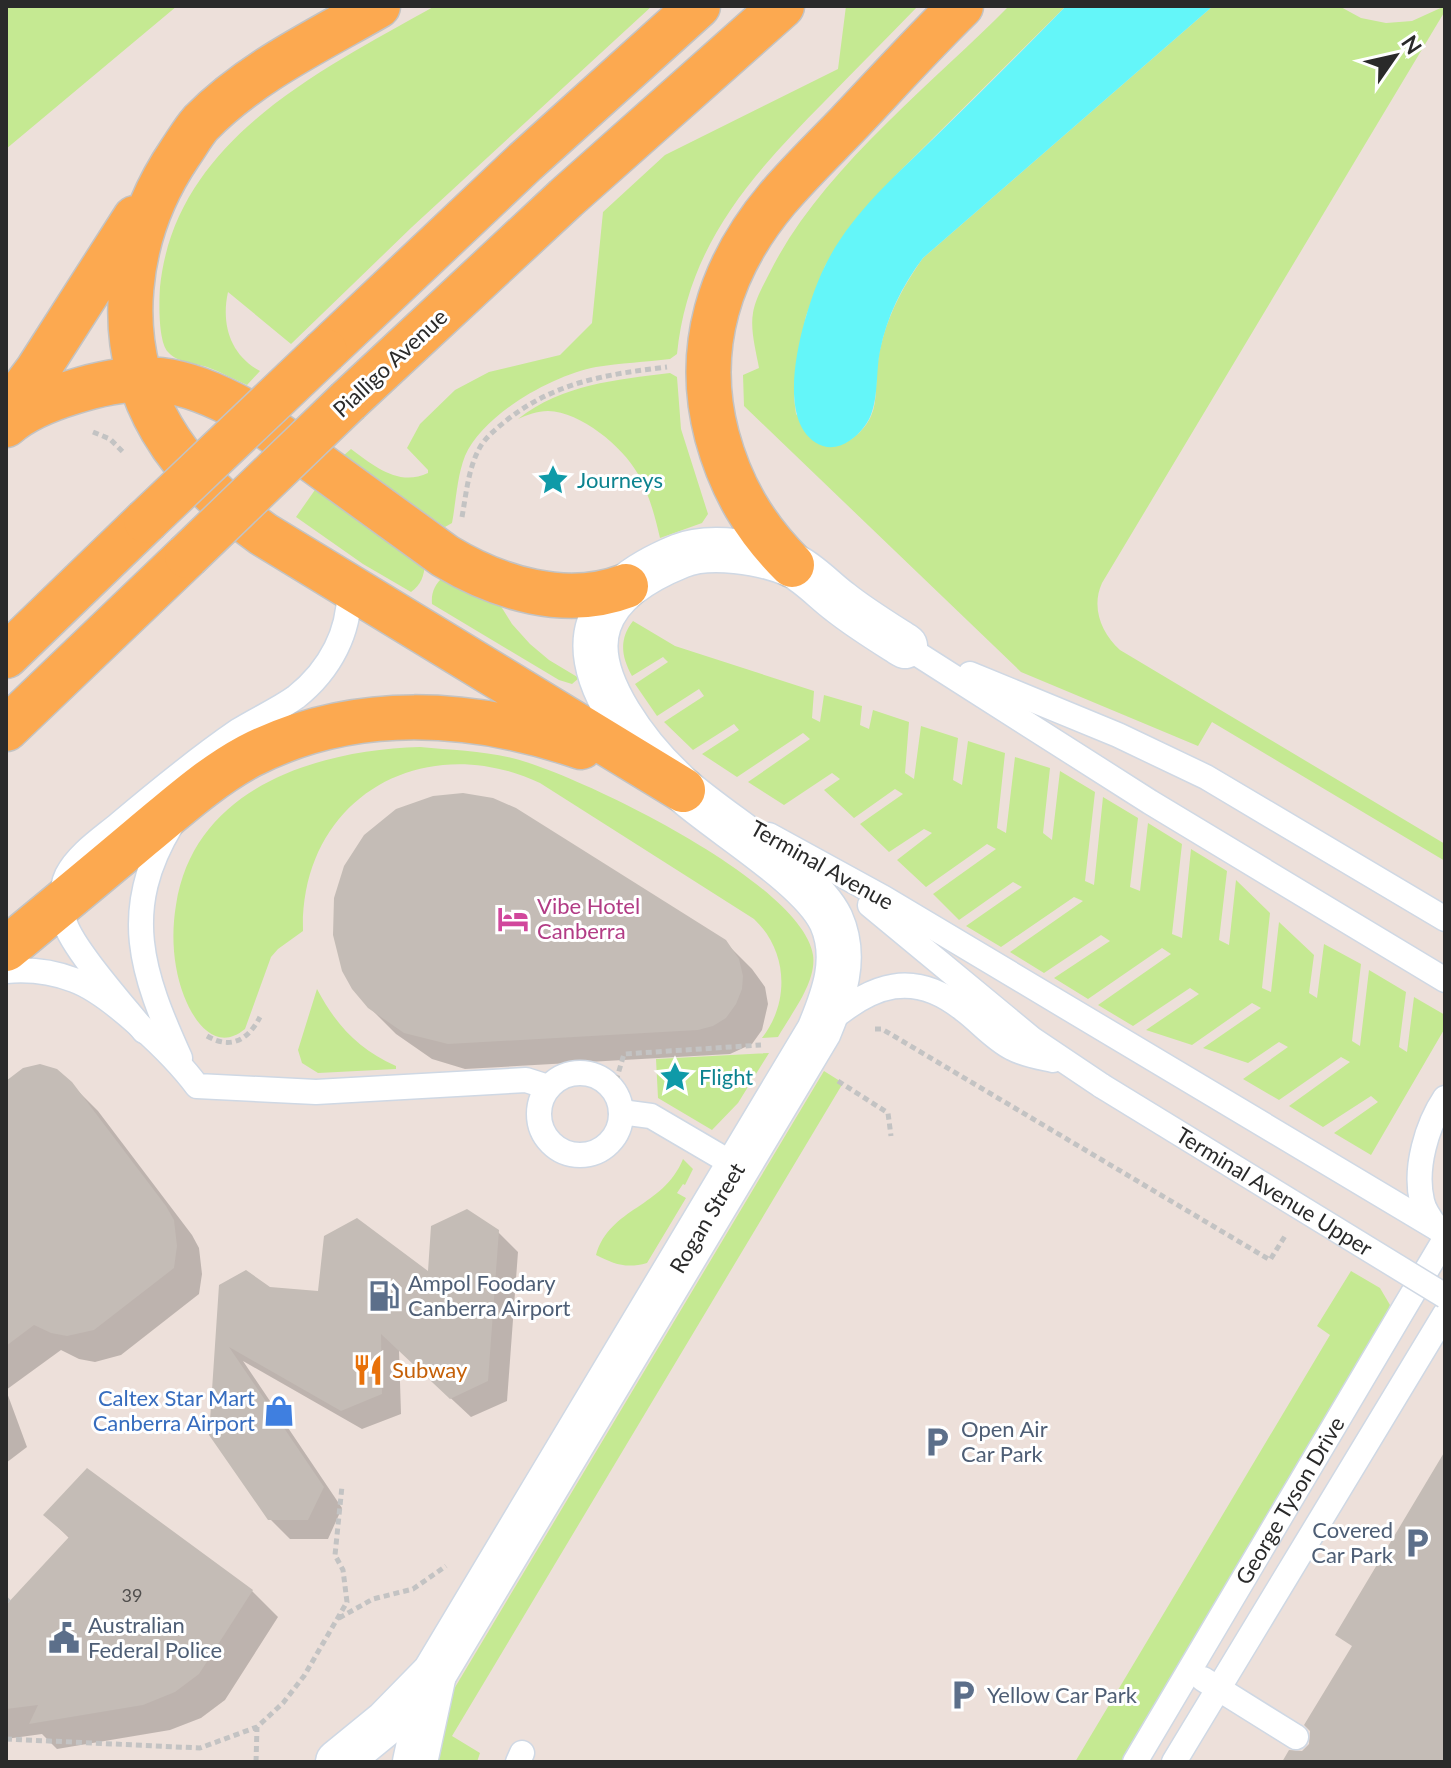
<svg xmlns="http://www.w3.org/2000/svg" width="1451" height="1768" font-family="Lato,sans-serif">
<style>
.green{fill:#c5e992}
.water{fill:#64f6f9}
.shadow{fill:#0003}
.building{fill:#c4bcb6}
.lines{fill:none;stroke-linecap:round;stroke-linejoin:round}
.service-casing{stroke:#cfd8e4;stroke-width:27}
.minor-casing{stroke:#cfd8e4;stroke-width:47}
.primary-casing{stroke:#c3c3c3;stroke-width:47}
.path{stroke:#c3c3c3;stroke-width:5;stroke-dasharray:6 4;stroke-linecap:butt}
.service{stroke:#fff;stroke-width:24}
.minor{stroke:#fff;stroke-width:44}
.primary{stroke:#fca950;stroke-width:44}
.service-bridge-casing{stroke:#cfd8e4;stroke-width:27;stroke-linecap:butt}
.primary-bridge-casing{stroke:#c3c3c3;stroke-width:47;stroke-linecap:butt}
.service-bridge{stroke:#fff;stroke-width:24}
.primary-bridge{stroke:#fca950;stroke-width:44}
.labels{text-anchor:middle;stroke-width:6;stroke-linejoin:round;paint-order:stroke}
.number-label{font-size:18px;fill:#504e4d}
.street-label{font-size:22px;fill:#2a2a2a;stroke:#fff}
.culture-label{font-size:22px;fill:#0d838f;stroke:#fff;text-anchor:start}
.hotel-label{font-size:22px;fill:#b23c85;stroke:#fff;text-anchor:start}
.service-label{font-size:22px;fill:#4e5e75;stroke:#fff;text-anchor:start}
.food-label{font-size:22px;fill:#c56008;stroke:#fff;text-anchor:start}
.shop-label{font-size:22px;fill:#366cbe;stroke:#fff;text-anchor:end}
</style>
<rect width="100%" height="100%" fill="#ede0da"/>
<!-- green -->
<path class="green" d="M6,6h171l-171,143z
M435,6h217l-240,221 -121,117 -63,-52c-7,32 2,63 32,79l-13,14c-14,-6 -26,-13 -40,-18 -12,-4 -29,-4 -39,-15 -10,-11 -9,-50 -8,-65 15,-147 161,-217 275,-281z
M846,6h72c-31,32 -63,64 -94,96 -73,74 -136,143 -147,252l-7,5c-24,3 -50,4 -74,8 -43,8 -113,47 -131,89 -8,20 -9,46 -13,67l-7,4 -102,-71 8,-7c23,17 48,38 77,24v-3l-21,-22 13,-24 35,-34 34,-18 71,-17 32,-32 11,-111 62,-57 173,-86z
M1009,6h57l-169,168 -48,55 -24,37 -19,50 -9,45 -3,37 2,16 31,33c18,1 37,-15 44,-31 7,-15 4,-38 7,-55 6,-39 23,-72 45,-103l290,-252h126l22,12 25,5 26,-2 33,-15v5l-343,572c-11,24 -1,50 18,67l325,194v17l-233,-139 -14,24 -177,-74 -277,-266 -1,-31 16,-7c-3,-17 -9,-38 -6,-55 2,-13 10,-27 16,-39 50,-102 161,-188 240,-268z
M670,373l7,4 4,52 27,85 -6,9 -42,15c-5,-22 -11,-44 -22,-64 -16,-28 -57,-62 -90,-63 -11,0 -21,4 -30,8 45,-35 97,-39 152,-46z
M317,487l108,77c-1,12 -4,21 -14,28l-48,-28 -67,-47z
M444,576l53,24 15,24 18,20 19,16 30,18 -7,6 -13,-4 -127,-76c-1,-12 3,-20 12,-28z
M633,621l42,25 139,45 -2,27 8,4 4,-27 38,11 -2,19 9,4 4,-19 36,12 -4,51 9,6 7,-53 37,12 -5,42 9,5 6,-44 37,12 -8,75 9,5 9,-76 35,11 -7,65 9,7 8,-69 35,21 -10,89 9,4 9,-88 35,21 -8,69 10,4 8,-68 34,21 -10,90 10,4 9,-89 36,22 -8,69 10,5 7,-65 34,33 -8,75 9,4 8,-70 35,33 -5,38 8,5 7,-54 37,20 -9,77 8,5 9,-76 37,22 -7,55 8,5 7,-55 31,18v13l-74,127 -37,-22 44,-31 -7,-6 -48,31 -34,-21 61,-44 -9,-5 -62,43 -36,-21 45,-32 -9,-5 -31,21 -45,-15 58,-40 -9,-5 -60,42 -46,-15 53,-36 -9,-6 -57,38 -35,-21 73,-51 -9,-6 -74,51 -34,-21 56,-37 -9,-6 -57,38 -34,-21 73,-51 -9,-4 -73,50 -35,-21 56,-39 -9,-5 -54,38 -26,-26 63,-45 -9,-5 -61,43 -29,-27 35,-27 -8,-4 -35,23 -29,-28 43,-30 -8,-5 -41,29 -30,-28 16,-11 -8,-6 -48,32 -36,-23 62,-43 -7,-6 -66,44 -35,-23 37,-24 -5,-6 -41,26 -29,-28 40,-26 -5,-7 -42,27 -22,-32 33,-22 -5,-5 -31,19c-11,-20 -13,-37 1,-55z
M420,747c32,3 65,4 96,12 67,18 286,124 297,196 4,27 -22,59 -35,82l-16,1c28,-36 26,-87 -8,-119l-214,-136c-117,-55 -240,15 -237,148l-25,18 -7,8 -26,72c-29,24 -51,-7 -61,-33 -11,-29 -13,-61 -8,-91 18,-117 140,-155 244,-158z
M317,989c19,36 41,60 79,77v3l-78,4 -16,-10 -4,-13z
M769,1053l-31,50 -26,27 -54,-32 -2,-39z
M824,1071l19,12 -391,653 28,17 -3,9h-44l13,-58 8,-15z
M683,1159l10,10 -8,16 -2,-1 -6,9 9,5 -39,65c-21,6 -33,1 -51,-8 14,-48 67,-47 87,-96z
M1351,1271l29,17 10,17 -10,26 -256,431h-49l255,-427 -13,-9z"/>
<!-- water -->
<path class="water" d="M1066,6h147l-290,252c-21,28 -36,58 -43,93 -5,23 0,57 -16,76 -9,12 -25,24 -41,19 -56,-20 -17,-141 1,-178 24,-51 70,-91 109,-129 45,-44 89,-88 133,-133z"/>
<!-- shadow -->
<path class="shadow" d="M724,941l28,28 13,18 3,17 -6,26 -10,14 -22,10 -265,15 -33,-10 -36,-25 -27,-27z
M6,1083h64l28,28 94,124 7,13 3,26 -3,20 -78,61 -26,7 -16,-3 -18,-9 -55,40z
M498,1232l20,20 -11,149 -36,16 -72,-67 2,64 -39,15 -119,-68 99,147 -14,31h-38l-20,-20 -59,-85 10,-148 98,7 111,-19z
M6,1390l21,57 -21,16z
M46,1515l206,76 26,26 -53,83 -24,18 -31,12 -113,19 -15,-15 -36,5v-131l64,-69z"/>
<!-- building -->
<path class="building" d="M463,793l30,5 23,10 210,132 13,19 4,17 -1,13 -6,15 -10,14 -13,8 -15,4 -250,14 -44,-11 -36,-25 -16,-19 -10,-18 -9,-36 1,-37 10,-32 20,-31 32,-26 37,-13z
M40,1064l17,5 15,13 94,124 8,14 3,26 -3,22 -80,62 -27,6 -16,-3 -17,-8 -28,21v-265l17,-13z
M467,1209l32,21 -11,151 -38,18 -69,-65 1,60 -41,17 -112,-64 95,140 -16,33h-40l-59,-85 10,-150 27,-15 24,17 48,4 6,-55 33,-18 71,53 3,-45z
M1445,1451v311h-163l7,-12 13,1 7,-7 1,-13 -6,-6 48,-79 -17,-11z
M87,1468l166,122 -54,84 -24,18 -32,13 -114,19 9,-19 -32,4v-104l63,-68 -26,-22z"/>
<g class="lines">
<defs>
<g id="service">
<path d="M905,646l245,156 295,178"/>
<path d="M970,674l148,61 88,42 239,142"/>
<path d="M172,824c-53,86 -30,150 8,234"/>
<path d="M769,835l115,63 554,331"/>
<path d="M870,905l162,134 70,47"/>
<path d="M6,971c22,-2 47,1 68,9 36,13 100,75 123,106l119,6 210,-12 22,7"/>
<path d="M827,1023c45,-39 87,-54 137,-13 16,12 30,29 48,38 13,7 27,9 41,12"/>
<path d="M144,1031c-19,-24 -71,-82 -79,-108 -4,-16 -5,-33 2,-48 11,-21 34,-36 52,-51 38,-32 78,-65 119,-93 19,-12 40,-21 58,-34 34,-27 55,-66 53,-110"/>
<circle cx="580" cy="1114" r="41"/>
<path d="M621,1112l30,4 87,51"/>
<path d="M1437,1228c-6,-8 -13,-17 -15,-27 -8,-33 5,-76 23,-103"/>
<path d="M1203,1679l93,58"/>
<path d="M518,1762l4,-9"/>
<path id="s1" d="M1135,1762l310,-523"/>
<path d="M1174,1762l271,-448"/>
</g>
<g id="minor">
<path id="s2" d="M338,1762l49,-40 47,-48 385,-643c15,-36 29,-73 12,-111 -21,-44 -110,-96 -149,-131 -38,-34 -102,-110 -83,-165 11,-34 49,-55 81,-68 29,-12 83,-4 112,9 17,8 33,26 48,37 20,16 43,30 65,44"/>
<path d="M415,1762l19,-88"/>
</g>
<path id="primary" d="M378,6c-61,35 -127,66 -177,117 -8,9 -14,20 -21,30 -55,81 -69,189 -18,276 25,43 61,76 101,105l420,256
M325,351l200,-189 173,-156
M348,401l218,-203 216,-192
M6,412l31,-41 98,-153
M6,425c18,-16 44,-26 67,-33 68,-22 109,-16 172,19l200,145c53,32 121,53 181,30
M792,565c-37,-37 -61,-77 -75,-129 -23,-87 2,-168 60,-237 22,-26 47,-50 71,-75 37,-39 74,-80 113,-118
M6,656l140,-135
M6,729l181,-173
M6,949c45,-37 91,-75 136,-113 34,-28 68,-59 107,-80 105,-54 224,-46 332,-9"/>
</defs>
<!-- service casing -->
<use href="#service" class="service-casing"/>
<!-- minor casing -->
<use href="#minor" class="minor-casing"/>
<!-- primary casing -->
<use href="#primary" class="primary-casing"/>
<!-- path -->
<path class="path" d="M93,432l17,7 14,14
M462,517c4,-22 6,-46 16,-66 6,-13 18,-22 29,-31 48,-38 101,-46 160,-53
M875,1029h7l388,231 15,-24
M207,1036c24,14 41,4 53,-19
M616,1081l8,-27 137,-9
M838,1081l50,32 3,23
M6,1599l3,3
M339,1618l34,-19 40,-10 33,-23
M6,1739l194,9 57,-21 26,-24 21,-27 43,-74 -4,-32 -8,-15 7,-69
M256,1762l1,-35"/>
<!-- service -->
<use href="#service" class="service"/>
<!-- minor -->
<use href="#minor" class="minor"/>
<!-- primary -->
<use href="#primary" class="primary"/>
<defs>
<g id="service-bridge">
<path id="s3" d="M1102,1086l343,210"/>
</g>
<path id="primary-bridge" d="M146,521l179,-170
M187,556l161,-155"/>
</defs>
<!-- service-bridge casing -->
<use href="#service-bridge" class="service-bridge-casing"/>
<!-- primary-bridge casing -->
<use href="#primary-bridge" class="primary-bridge-casing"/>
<!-- service-bridge -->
<use href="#service-bridge" class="service-bridge"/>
<!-- primary-bridge -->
<use href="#primary-bridge" class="primary-bridge"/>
</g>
<!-- icons -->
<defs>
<symbol id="sight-bare" viewBox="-9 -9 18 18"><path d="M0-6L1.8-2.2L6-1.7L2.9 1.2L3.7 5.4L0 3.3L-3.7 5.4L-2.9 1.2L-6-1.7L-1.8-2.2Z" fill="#0f9aa8" stroke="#fff" stroke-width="2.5" paint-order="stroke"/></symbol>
<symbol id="hotel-bare" viewBox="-9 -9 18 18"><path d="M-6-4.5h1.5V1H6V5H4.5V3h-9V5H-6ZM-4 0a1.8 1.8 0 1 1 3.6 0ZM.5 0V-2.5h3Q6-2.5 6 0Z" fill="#d1479c" stroke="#fff" stroke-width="2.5" paint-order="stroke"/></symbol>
<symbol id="fuel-bare" viewBox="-9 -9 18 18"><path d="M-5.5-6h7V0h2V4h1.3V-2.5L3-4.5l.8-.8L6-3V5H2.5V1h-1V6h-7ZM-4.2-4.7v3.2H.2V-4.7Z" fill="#5c6f8a" stroke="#fff" stroke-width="2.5" paint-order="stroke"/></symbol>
<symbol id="restaurant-bare" viewBox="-9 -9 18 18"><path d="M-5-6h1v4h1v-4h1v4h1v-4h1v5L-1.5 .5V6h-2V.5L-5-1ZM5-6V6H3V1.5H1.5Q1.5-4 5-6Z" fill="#e8710a" stroke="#fff" stroke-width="2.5" paint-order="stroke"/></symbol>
<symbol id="shop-bare" viewBox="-9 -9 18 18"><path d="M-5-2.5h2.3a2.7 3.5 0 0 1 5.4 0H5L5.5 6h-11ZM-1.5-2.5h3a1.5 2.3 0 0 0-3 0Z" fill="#3f7fe0" stroke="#fff" stroke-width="2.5" paint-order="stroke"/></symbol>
<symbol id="parking-bare" viewBox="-9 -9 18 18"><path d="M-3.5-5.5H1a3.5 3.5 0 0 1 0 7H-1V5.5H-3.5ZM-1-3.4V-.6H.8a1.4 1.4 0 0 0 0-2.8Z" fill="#5c6f8a" stroke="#fff" stroke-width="2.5" paint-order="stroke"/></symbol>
<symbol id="civic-bare" viewBox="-9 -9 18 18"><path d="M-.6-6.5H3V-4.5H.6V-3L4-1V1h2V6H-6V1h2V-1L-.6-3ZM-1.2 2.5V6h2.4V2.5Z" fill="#5c6f8a" stroke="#fff" stroke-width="2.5" paint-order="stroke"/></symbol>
</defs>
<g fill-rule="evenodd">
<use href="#sight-bare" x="531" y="458" width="44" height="44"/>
<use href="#hotel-bare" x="491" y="897" width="44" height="44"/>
<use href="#sight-bare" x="653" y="1055" width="44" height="44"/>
<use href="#fuel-bare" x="362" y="1274" width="44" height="44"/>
<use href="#restaurant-bare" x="346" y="1348" width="44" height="44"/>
<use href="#shop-bare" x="257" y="1389" width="44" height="44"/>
<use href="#parking-bare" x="915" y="1420" width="44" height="44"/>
<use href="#parking-bare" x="1395" y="1521" width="44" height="44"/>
<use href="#civic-bare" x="42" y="1616" width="44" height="44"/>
<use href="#parking-bare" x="941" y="1673" width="44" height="44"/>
</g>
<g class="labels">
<!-- number labels -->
<g class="number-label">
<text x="132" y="1602">39</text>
</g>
<!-- street labels -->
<g class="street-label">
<text transform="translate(390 363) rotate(-43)" y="8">Pialligo Avenue</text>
<text transform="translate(822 865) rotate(29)" y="8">Terminal Avenue</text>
<text dy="8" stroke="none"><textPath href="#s3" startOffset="202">Terminal Avenue Upper</textPath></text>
<text dy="8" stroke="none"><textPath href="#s2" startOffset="662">Rogan Street</textPath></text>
<text dy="8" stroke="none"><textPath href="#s1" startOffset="304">George Tyson Drive</textPath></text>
</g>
<!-- culture labels -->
<g class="culture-label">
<text x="577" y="488">Journeys</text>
<text x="699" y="1085">Flight</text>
</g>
<!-- hotel labels -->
<g class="hotel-label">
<text x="537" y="914">Vibe Hotel<tspan x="537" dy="25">Canberra</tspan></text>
</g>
<!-- service labels -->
<g class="service-label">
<text x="408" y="1291">Ampol Foodary<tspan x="408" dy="25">Canberra Airport</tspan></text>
<text x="961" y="1437">Open Air<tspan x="961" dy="25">Car Park</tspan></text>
<text x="1393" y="1538" text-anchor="end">Covered<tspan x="1393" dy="25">Car Park</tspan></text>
<text x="88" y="1633">Australian<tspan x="88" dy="25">Federal Police</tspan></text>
<text x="987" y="1703">Yellow Car Park</text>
</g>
<!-- food labels -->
<g class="food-label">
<text x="392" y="1378">Subway</text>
</g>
<!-- shop labels -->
<g class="shop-label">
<text x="255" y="1406">Caltex Star Mart<tspan x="255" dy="25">Canberra Airport</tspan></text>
</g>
</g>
<!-- border -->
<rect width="1451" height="1768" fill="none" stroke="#2a2a2a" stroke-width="16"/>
<!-- north arrow -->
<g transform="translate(1395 56) rotate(56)" stroke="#ffffff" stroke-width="6" paint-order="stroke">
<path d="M0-6L14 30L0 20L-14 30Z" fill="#2a2a2a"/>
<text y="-12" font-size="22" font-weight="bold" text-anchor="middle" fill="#2a2a2a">N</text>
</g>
</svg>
